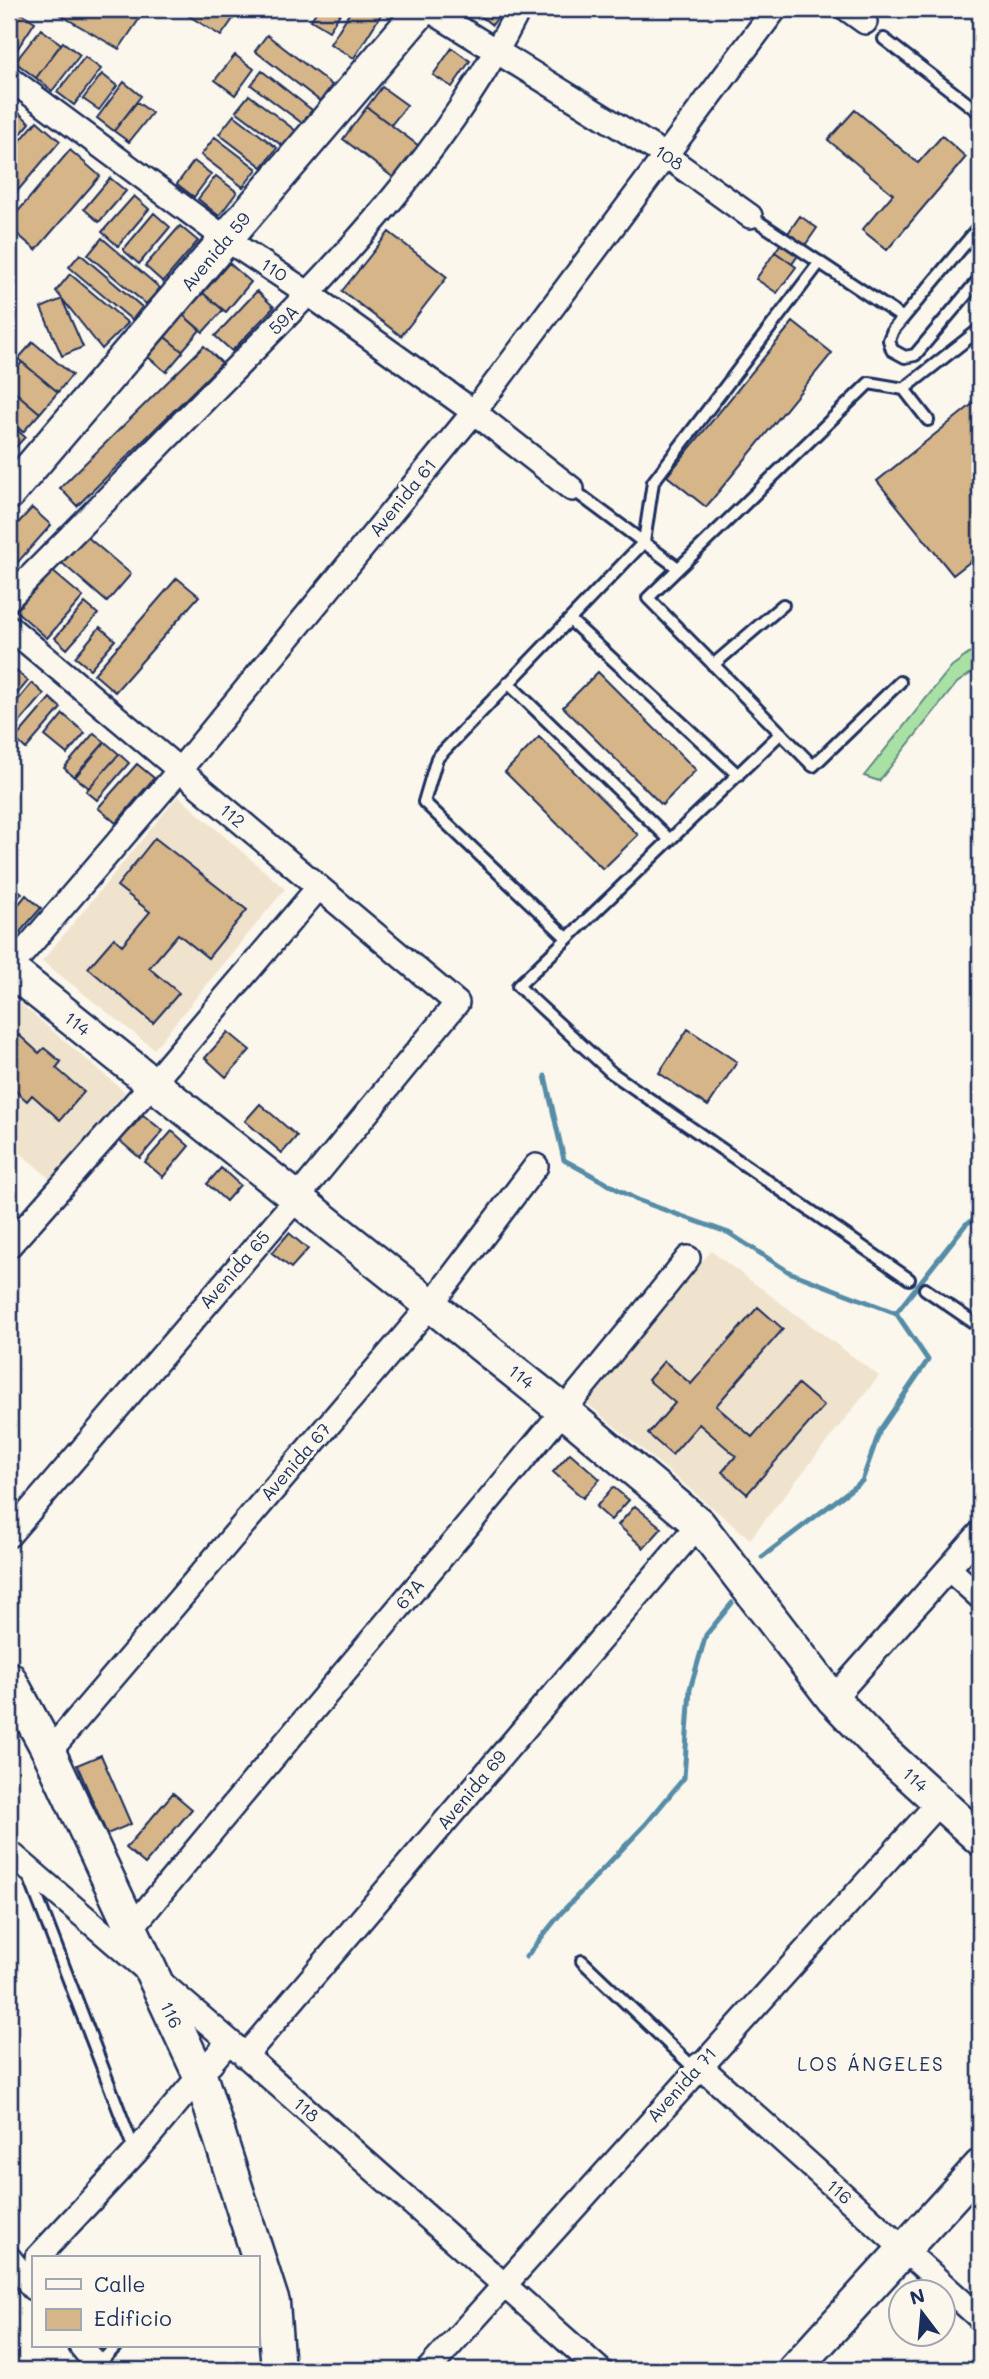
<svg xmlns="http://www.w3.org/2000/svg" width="989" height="2379" font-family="Mali,sans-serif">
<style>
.built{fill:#f0e3ce}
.green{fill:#a9e1a5;stroke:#628882;stroke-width:2}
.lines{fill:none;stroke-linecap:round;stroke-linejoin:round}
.stream{stroke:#558ca7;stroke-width:5}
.building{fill:#d6b589;stroke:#1b2f5e;stroke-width:2}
.lane-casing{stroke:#1b2f5e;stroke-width:16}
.street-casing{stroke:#1b2f5e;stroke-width:28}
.secondary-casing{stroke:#1b2f5e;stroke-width:37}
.lane{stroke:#fbf7ec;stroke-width:10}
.street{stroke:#fbf7ec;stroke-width:23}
.secondary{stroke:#fbf7ec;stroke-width:32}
.labels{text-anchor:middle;stroke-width:6;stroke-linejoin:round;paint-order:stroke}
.street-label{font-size:18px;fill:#1b2f5e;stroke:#fbf7ec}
.neighbourhood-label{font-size:19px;letter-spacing:2px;fill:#1b2f5e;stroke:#fbf7ec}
</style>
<rect width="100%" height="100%" fill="#fbf7ec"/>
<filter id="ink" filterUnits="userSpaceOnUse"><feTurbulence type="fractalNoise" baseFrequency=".0143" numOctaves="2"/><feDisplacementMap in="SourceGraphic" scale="14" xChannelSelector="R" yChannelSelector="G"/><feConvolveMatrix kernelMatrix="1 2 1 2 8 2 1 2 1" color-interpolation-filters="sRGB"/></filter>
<g filter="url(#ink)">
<!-- built -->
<path class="built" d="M178,796l107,93 -131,160 -112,-88z
M9,994l116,98 -75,87 -41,-36z
M711,1251l168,125 -129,163 -167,-139z"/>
<!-- green -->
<path class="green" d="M980,646v21l-23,16 -78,98 -15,-5 88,-110z"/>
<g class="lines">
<!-- stream -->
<path class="stream" d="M545,1076l19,84 73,40 92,33 60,39 107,41 32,47 -48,70 -18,51 -100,76
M896,1313l70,-89 14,-9
M526,1957l35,-44 85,-89 38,-46 6,-89 16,-54 26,-32"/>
</g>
<!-- building -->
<path class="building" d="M9,9h6l20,13 -25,38z
M50,9h96l-27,40z
M178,9h62l-19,27z
M318,9h25l-14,22 -18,-11z
M352,9h23l7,4 -28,45 -24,-14z
M476,9h28l-12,16 -18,-14z
M41,29l20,15 -25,34 -21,-16z
M267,35l65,50 -12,16 -65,-50z
M63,42l17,13 -28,36 -16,-13z
M452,48l18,13 -18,26 -19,-12z
M235,55l19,14 -19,26 -20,-15z
M85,57l16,12 -27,36 -17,-13z
M262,71l50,39 -10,13 -51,-38z
M102,74l15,12 -18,24 -16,-11z
M124,82l17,14 -27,35 -17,-13z
M382,87l25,18 -16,20 -24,-18z
M249,95l47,36 -12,16 -48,-36z
M137,102l15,11 -23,29 -15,-11z
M367,107l52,39 -25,32 -51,-39z
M855,110l63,53 24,-27 24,21 -79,93 -25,-20 31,-36 -65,-54z
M17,111l13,12 -21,25v-27z
M234,115l43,33 -15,19 -43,-33z
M37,121l23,20 -51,60v-47z
M215,137l42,32 -14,18 -42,-32z
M70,150l30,26 -64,74 -27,-23v-5z
M194,161l17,13 -17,23 -17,-13z
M216,176l21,16 -18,24 -21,-17z
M110,178l16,13 -27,31 -15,-13z
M134,196l15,13 -31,37 -16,-14z
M154,213l16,14 -31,37 -16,-14z
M800,216l17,12 -25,36 -17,-12z
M180,226l18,15 -35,41 -18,-16z
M389,232l58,45 -46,59 -59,-45z
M102,238l58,50 -14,16 -58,-49z
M775,252l21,15 -19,26 -21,-14z
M80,254l62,53 -10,13 -63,-53z
M229,263l22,19 -25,30 -23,-19z
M70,274l58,49 -26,26 -46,-58z
M257,291l17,16 -42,44 -17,-15z
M203,293l20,17 -20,22 -20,-17z
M62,299l21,48 -21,9 -21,-48z
M183,315l17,15 -18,21 -17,-14z
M793,322l39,31 -126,154 -39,-31z
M165,337l18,15 -17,20 -18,-15z
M33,342l39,33 -14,17 -40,-33z
M204,346l18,17 -145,143 -17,-18z
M22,362l36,30 -18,21 -31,-26v-9z
M9,387l31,26 -17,19 -14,-12z
M980,398v156l-27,21 -76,-94z
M9,423l16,14 -12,13 -4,-4z
M32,508l19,17 -42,47v-39z
M85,535l46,39 -24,28 -45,-39z
M51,570l32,27 -36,41 -31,-27z
M177,578l22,18 -84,96 -21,-18z
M85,603l13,11 -31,35 -12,-11z
M100,627l15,13 -25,29 -15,-12z
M16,671l12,10 -19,23v-25z
M598,672l98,98 -34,35 -99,-98z
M32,683l12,11 -34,40 -1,-23z
M50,698l11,10 -35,41 -11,-10z
M63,714l22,19 -18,21 -22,-18z
M94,733l11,9 -31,35 -10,-9z
M539,737l99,98 -35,34 -98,-97z
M105,742l14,12 -30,34 -14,-11z
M119,754l10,9 -32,37 -11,-9z
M137,764l17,14 -38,45 -18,-15z
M155,838l92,72 -39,48 -30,-24 -29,34 30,25 -26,30 -65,-55 26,-30 8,7 28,-33 -33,-26z
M9,882l13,11 -13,15z
M26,895l15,13 -28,32 -4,-4v-20z
M688,1029l49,33 -29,44 -49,-33z
M228,1032l22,18 -24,27 -21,-19z
M19,1035l20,18 5,-5 17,14 -5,6 28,24 -24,28 -28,-25 -5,6 -17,-15 5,-6 -6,-5v-29z
M260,1104l37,32 -15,17 -37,-32z
M143,1115l20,16 -23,27 -20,-17z
M172,1131l17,15 -26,31 -18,-15z
M221,1168l19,17 -14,16 -19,-17z
M289,1233l19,16 -17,19 -19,-15z
M758,1307l25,22 -67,77 36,31 46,-53 26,22 -77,88 -25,-22 14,-16 -37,-32 -27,31 -24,-21 27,-31 -27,-23 16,-19 27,23z
M570,1453l30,26 -17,19 -30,-26z
M613,1487l16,13 -18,20 -15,-13z
M635,1506l27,22 -18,20 -26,-23z
M101,1755l30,69 -24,10 -30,-69z
M173,1793l19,16 -47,55 -19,-16z"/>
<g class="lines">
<defs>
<path id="lane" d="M884,39l96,74
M750,216l153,102
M980,226l-87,104 -4,10 3,10 13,7 10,-2 65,-77
M904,389l76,-60
M572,489l106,79
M570,620l168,155
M713,665l70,-60
M900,682l-87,84 -165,-168 221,-215 35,6 24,31
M508,683l162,157
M781,733l-263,253 94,87 297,206
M567,938l-143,-136 13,-44 207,-216 9,-60 167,-220
M925,1289l55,38
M29,1876l106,276
M582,1961l113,108
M97,2366l19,-20"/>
<path id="street" d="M428,9l237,146 85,61
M847,9l18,13
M9,78l217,161 83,55 165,118 98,77
M9,598c72,-72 143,-145 215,-218 112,-113 223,-228 295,-371
M9,627l448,376 -159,194 -289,338
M9,969l169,-197 296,-360 301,-403
M9,1246l144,-163 165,-195
M949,1569l31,28
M833,1699l147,-166
M49,1752l381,-446 106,-140
M9,1852l220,189 371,329
M131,1929c184,-225 375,-444 557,-671
M245,2056l454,-532
M699,2065l281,253
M9,2258l24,30
M37,2258l98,-105 94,-112
M81,2346l20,24
M428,2370l512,-569"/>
<path id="secondary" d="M9,493l413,-484
M9,969l556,443 134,112 134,175 48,50 99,90
M9,1678l40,74 152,326 72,225 5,67
M794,2370l186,-204"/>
</defs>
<!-- lane casing -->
<use href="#lane" class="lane-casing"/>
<!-- street casing -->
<use href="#street" class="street-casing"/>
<!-- secondary casing -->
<use href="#secondary" class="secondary-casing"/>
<!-- lane -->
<use href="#lane" class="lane"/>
<!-- street -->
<use href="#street" class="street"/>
<!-- secondary -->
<use href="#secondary" class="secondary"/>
</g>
</g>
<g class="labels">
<!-- street labels -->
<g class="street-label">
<text transform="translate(669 158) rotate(34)" y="6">108</text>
<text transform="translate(216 252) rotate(-50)" y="6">Avenida 59</text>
<text transform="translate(274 270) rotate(33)" y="6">110</text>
<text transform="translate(284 320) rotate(-45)" y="6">59A</text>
<text transform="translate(403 498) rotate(-51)" y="6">Avenida 61</text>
<text transform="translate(232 816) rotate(40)" y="6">112</text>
<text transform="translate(77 1024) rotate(38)" y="6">114</text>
<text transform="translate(235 1270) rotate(-49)" y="6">Avenida 65</text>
<text transform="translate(521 1377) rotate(38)" y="6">114</text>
<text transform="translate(296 1462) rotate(-49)" y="6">Avenida 67</text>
<text transform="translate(410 1594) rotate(-50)" y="6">67A</text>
<text transform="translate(915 1780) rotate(42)" y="6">114</text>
<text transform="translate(472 1790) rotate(-50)" y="6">Avenida 69</text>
<text transform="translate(171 2015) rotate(65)" y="6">116</text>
<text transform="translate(682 2085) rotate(-48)" y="6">Avenida 71</text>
<text transform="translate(306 2110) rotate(41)" y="6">118</text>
<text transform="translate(839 2192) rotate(42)" y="6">116</text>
</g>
<!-- neighbourhood labels -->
<g class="neighbourhood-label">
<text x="871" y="2071">LOS ÁNGELES</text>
</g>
</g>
<!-- margin -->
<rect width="989" height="2379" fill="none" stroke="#fbf7ec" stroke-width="35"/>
<rect x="18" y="18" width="954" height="2344" fill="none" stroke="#1b2f5e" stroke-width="2.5" filter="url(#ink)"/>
<!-- legend -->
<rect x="32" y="2256" width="228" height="91" fill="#fbf7ec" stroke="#a1a7b3" stroke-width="2"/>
<rect x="46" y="2279" width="35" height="10" fill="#fbf7ec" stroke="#a1a7b3" stroke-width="2"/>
<text x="94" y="2292" font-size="21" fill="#1b2f5e">Calle</text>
<rect x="46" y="2309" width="35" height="21" fill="#d6b589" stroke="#a1a7b3" stroke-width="2"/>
<text x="94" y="2326" font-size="21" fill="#1b2f5e">Edificio</text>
<!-- north arrow -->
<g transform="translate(922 2313) rotate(344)"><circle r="33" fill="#fbf7ec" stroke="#a1a7b3" stroke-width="2"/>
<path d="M0-5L12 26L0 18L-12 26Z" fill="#1b2f5e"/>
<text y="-10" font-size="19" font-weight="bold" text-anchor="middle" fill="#1b2f5e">N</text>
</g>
</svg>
